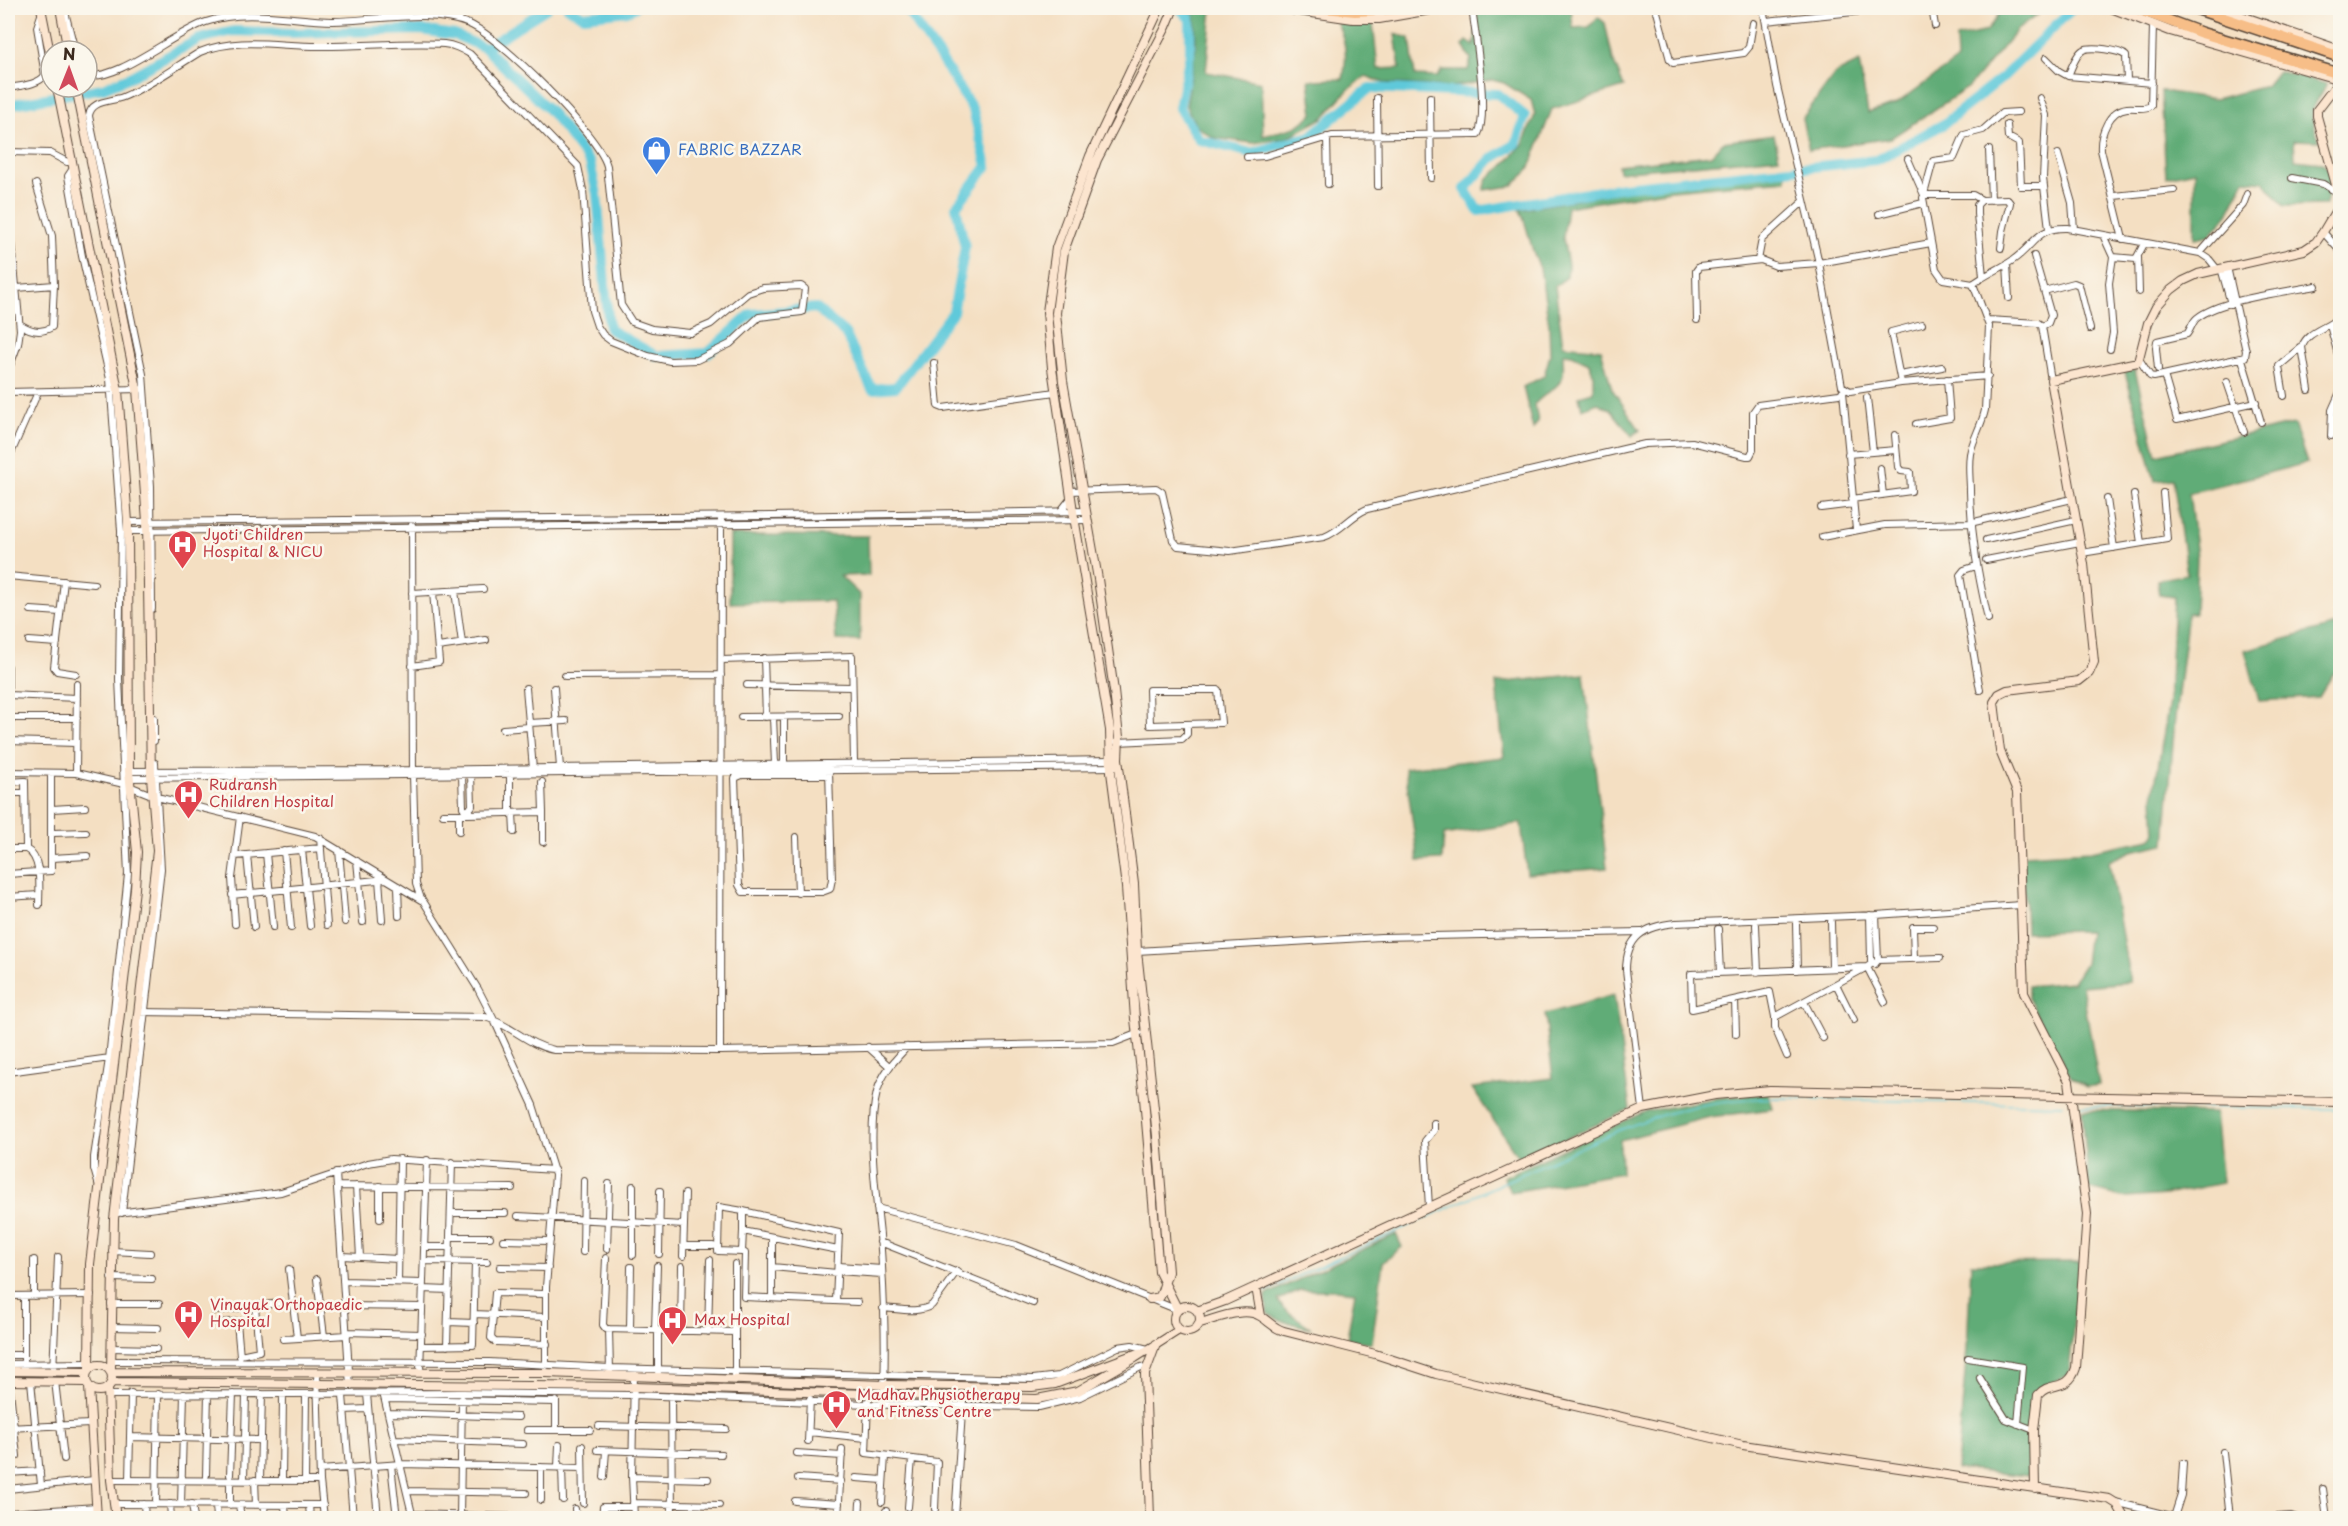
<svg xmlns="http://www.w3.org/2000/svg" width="2348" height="1526" font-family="'Playpen Sans',sans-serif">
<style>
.forest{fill:#60ac77;stroke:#4e6b4a;stroke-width:1.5}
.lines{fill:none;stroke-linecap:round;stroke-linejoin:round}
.stream{stroke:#5fc9da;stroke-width:1.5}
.river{stroke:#5fc9da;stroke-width:10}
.street-casing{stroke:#574537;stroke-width:8}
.secondary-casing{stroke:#574537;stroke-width:10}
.highway-casing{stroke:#574537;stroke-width:13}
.street{stroke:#fff;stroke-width:6}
.secondary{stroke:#fce5cf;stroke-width:8}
.highway{stroke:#f7be88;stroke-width:10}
.labels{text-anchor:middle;stroke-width:5;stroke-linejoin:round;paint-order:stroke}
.shop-label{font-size:15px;fill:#366cbe;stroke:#fbf7ec;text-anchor:start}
.health-label{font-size:15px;fill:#be3a42;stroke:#fbf7ec;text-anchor:start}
</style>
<rect width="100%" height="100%" fill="#fbf7ec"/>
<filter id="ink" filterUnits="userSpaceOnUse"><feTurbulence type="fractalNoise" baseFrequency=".0167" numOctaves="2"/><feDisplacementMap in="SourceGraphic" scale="12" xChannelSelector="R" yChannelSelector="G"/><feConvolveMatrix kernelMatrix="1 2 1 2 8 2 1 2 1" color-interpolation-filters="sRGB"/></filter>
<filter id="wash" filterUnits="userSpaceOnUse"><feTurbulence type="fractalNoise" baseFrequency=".008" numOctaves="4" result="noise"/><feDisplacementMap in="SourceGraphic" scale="24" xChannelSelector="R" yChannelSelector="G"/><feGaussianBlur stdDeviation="1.35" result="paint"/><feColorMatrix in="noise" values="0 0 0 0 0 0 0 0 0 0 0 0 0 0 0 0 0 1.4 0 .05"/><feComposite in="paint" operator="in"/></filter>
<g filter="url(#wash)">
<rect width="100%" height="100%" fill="#f4dfc2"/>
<!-- forest -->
<path class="forest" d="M1186,8h26l-6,64 55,10 2,54 33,-9 17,-13 -4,-34 34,-1c4,-21 4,-36 -6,-56l36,1 5,45 22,-1 -5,-34 15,4 5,38 22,1 5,-7h26l3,-11 -8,-13 4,-5 7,5 4,-38h93l2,20 16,-1 9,-10 7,6 8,37 11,27 -72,22 -23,61 -17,16 -28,4 4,-12 14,-11 21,-23 12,-29 -4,-15 -27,-17 -12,-3 -40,7 -68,-4 -18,-7 -17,13 -26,29 -37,20 -33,5 -39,-5 -18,-12 -10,-20 10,-60 -1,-30z
M2003,8h43l-29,22 -48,57 -78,51 -82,12 -7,-31 33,-45 24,-12 9,51 28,-9 61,-44 -1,-22 31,-7z
M2278,71l49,13c-16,28 -20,26 -7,57l-26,-1 1,20 27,3 10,10 -6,32 -42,1 -20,-24 -19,-2 -17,34 -18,21 -15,3v-67l-29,6 -5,-86 54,8 51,-13z
M1774,135l5,22 -160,15 -1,-7 93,-10 12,-13z
M1786,174v6l-115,10 -104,17 -4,31 5,27 -1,12 -12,9 8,59 38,4 11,40 28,41 -8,6 -21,-26 -13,-7 -16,6 -3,-13 14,-4v-18l-4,-11 -17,-8 -9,-1c0,7 1,14 0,21 -3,14 -20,18 -28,29l3,18 -5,7 -10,-42 21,-11 6,-21 -1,-30 -9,-57c-10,-18 -11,-39 -20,-58l125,-23z
M2135,370l21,85 138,-31 13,39 -118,30 8,64 -2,56h-7l-13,105 -10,126 -34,7 -22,10 21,121 -48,4 17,99 -12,2 -16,-10 -43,-79v-12l45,-4 12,-19 4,-32 -63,1 -3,-77 68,-4 60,-12 4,-4 -2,-38 16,-96 5,-104 -15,-2 -2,-15 30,-6 -14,-95 -18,2 -30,-109z
M730,535l138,1 1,39 -29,1 20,19v46l-24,-1 -3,-39 -103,2z
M2340,624v48l-7,2 -14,23 -60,4 -14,-51z
M1584,674l23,194 -80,6 -6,-51 -77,12 -2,25 -24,1 -13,-93 99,-11 -8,-74z
M1614,995l16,114 -110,51 -48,-72 81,-10 -8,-64z
M1769,1093l3,16 -62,8 -90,23 1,33 -110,19 -8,-15 141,-65 72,-14z
M2082,1110l133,3 7,70 -57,12 -38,3 -38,-9z
M1396,1234l6,13 -19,15 -11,81 -25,-4 8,-47 -19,-2h-36l-22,10 5,8 28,20 -30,-7 -14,-8 -1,-18z
M2079,1262l-10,113 -38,17 -3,84 -71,-7 10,-120 4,-86z"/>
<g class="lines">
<!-- stream -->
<path class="stream" d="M2081,1106l259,3
M1265,1291l352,-160c61,-24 101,-33 166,-33l280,7"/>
<!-- river -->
<path class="river" d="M568,8l16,8 43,-5 7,-3
M1179,8l11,11v35l-11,54 20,32 52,13 60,-17 59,-48 128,6 27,22 -9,28 -25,15 -26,30 13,22 146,-24 253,-27 67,-36 58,-46 71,-70
M485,48l62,-40
M8,105l95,-17 27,-11 69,-38 35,-8 59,2 127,-3 35,5 30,13 65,63 40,52 7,31 12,135 48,27 51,-3 43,-39 65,-6 29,25 27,56 24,-2 57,-75 12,-65 -9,-40 31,-41 -14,-56 -32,-51 -36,-51"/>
</g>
</g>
<g filter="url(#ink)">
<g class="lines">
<defs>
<path id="street" d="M64,8l11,43
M1656,8l14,52 3,3 71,-10 5,-6 4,-24
M1763,8l14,78 42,177 23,123 8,5 51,-8 87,-7
M1932,8l3,18
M1766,21l127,-13
M2046,58l13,13 9,5 84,7
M87,75c30,7 86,-42 119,-53 40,-14 85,-2 127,-1 42,0 97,-13 136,3 30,12 130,111 138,142l14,139 11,17 20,7 38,4 21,-9 37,-31 15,-5 38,-2 4,3 -3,23 -43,5 -29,27 -33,16 -27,1 -22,-5 -37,-15 -8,-6 -6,-9 -5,-15 -9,-121 -5,-24 -108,-112c-9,-5 -16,-9 -26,-10 -40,-2 -81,2 -120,2 -42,1 -85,-10 -124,6 -25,15 -50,34 -77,45 -13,5 -32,3 -34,19l54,258 8,112 1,123
M2068,76c3,-7 8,-22 15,-26 8,-4 37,0 43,6l1,25
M8,88c11,-2 31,-3 37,-13l-8,-48 5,-15
M1430,97l1,81
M1377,98l1,88
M2040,98l6,17 -3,63 6,51
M2007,125l1,12 11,6 2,43h23
M1327,137l1,47
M1989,150l2,50
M8,152l42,1 17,9h6
M2058,154l14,49 2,26
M1247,157l18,-1 67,-20 146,-2c11,-20 -3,-102 -6,-126
M1908,159l16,36h49l9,5
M74,167l-6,9 14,80 28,123 11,152 -2,148 9,195 -19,185 -15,98v12l4,14
M2292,178l31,6 15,9
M2114,196l60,-6
M8,199l12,131 -2,14 -10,27
M1879,214l44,-11
M2323,232l17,19
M2103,235l10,22 -4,26 4,50 -3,16
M2123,239l-22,-89c-1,-16 8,-40 26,-42 8,-1 16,2 24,-2l2,-81
M2200,253l43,-48 4,-11
M2034,256l17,59 -3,8 -6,3
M2113,257l23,2 8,-15
M2138,257l1,35
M1758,260l4,-21 42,-38
M2007,264l2,34
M2221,268l10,36
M1983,276l-6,-62v-9l5,-5 25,-1 3,4 -7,28 -2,17
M1973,284c13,-10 27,-15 40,-24 22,-15 23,-33 54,-32l133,25 9,6 8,10
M17,288l37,-3
M2044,291l30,-8 5,2 11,44
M2340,304l-9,25 9,33
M8,311l10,-2
M1697,320l-1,-49 3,-4 62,-7 15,6 43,-3 112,-20
M1988,320l50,3 4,3 9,54
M20,324c10,7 21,10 32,3l2,-42 -2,-49 -16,-52
M2139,359l11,17 4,1 91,-20 1,-6 -19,-84
M2242,359l19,63
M934,363l4,43 5,2 112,-16
M2158,369l-2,-21 1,-7 30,-7c4,-5 5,-12 10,-16 24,-19 88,-26 119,-32
M1900,375l42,-8
M2164,375l13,45 79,-18
M2227,382l17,50
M1901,383l-10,-51 31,-8
M2309,390l-7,-43c4,-13 18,-17 29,-24
M8,392l131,-3
M1843,392l13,138
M2284,396l-5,-30 23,-19
M1867,398l6,54
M1916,424l34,-6 -3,-39
M2331,436l1,-26 8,-18
M1848,454l48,-4
M8,460l30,-68
M1880,468l3,27
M1070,491l86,-3 6,4 11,48 5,6 52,5 94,-14c17,-6 26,-21 43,-28l278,-65 47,-2 55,14h3l3,-6v-38l5,-7 81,-11 7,-4
M2134,495l7,48
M1852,499l59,-8 -1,-19 -9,-1 -3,-4 -3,-32
M2107,499l7,49
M1821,508l32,-4
M1060,512l11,-14
M128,522l643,-6 315,-5
M412,525l1,250 3,109 4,12 58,93 16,31 39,85 22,70 -9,112v79
M128,531l960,-11
M1822,537l63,-12 85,-2 102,-24
M1986,540l90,-20
M2082,553l85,-14 -4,-46
M1986,560l94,-18
M1976,566l-12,4 -4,5 20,115
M8,576l86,8
M64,581l-10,86 3,4 19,3
M455,591l7,52
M412,593l71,-4
M31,610l29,2
M1988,619c-10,-45 -17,-81 -18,-128 0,-12 -2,-25 0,-37 3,-16 12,-29 15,-44l4,-84 -16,-42 -30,-5 -7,-10 -13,-71 10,-37 21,-3 10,-23 19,-5 19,-17 16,-1
M29,641l28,2
M438,647l48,-7
M764,658l2,59
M721,660l131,-4 2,107
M412,666l27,-4 -6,-70
M565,676l156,-1
M747,685l105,2
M526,688l7,81
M554,688l6,80
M1149,690h69l3,33 -71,2z
M8,695l69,3
M8,699v-32
M741,717l98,-1
M773,717l2,47
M784,717v47
M8,718h69
M154,718v23
M529,723l37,-2
M503,729l26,-2
M8,741l68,2
M1117,742l65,-3 5,-5v-10
M829,766v4l3,109 -2,10 -8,3h-79l-4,-7 -4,-107 7,-3h87
M129,771l284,-1 699,-10
M8,772l68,1 48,11 33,13 158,39 106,64
M76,773l1,-89
M510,774v39
M462,775l1,32 4,7 76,-2 -1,-30
M129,778l986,-11
M8,782l17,-1 1,68
M8,793h17
M52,809l33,-2
M467,812l5,-6 -1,-32
M513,813l1,19
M443,814h16
M459,831v-17h8
M52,833l34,-1
M796,837l2,56
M320,838l7,87
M543,842v-30
M8,849h18c17,9 13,40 13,56
M302,850l8,76
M339,850l6,72
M284,851l7,77
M266,853l7,74
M247,855l7,72
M235,856l86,-8
M52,858l35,-2
M357,861l6,61
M8,874l43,-3v-98
M379,879l3,41
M398,886l1,30
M232,895l154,-16
M8,897l31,-2
M1870,915l1,46 4,3 3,-4 -2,-45
M1831,922l1,46
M1796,923l1,47
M235,924l-3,-46 8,-61
M1756,925l2,47
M1718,929l2,44
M1137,951l244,-14 261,-5
M1914,959l-1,-32h20
M1878,960l62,-2
M1873,963l-6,4 -176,7 1,35 78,-17 5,25 92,-50 18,35
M1836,984l18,36
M1735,1000l1,34
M1804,1002l19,36
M140,1012l345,5c25,7 42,28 69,33l166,1 393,-8 26,-10
M1775,1017v11l12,28
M868,1047l21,19
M720,1051l1,-531
M8,1072l102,-14
M1643,1109l-17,-139c0,-33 18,-44 50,-47l200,-8 145,-10
M336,1173l14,213
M337,1186l175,2
M356,1186l4,71
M380,1186v33
M633,1186v69
M1429,1207l-4,-66 9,-11v-7
M877,1208l139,37 162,65
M743,1211l96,22 -3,68
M118,1213l163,-21 87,-29 23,-4 163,11
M122,1213l39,-344 -6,-106
M451,1213h54
M518,1216l166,9
M743,1231l-1,21 -24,-1 1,-44 24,4v20l95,19
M450,1237h40
M503,1240l47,1
M880,1242l153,61
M683,1246h30
M424,1247h26
M607,1249l2,-65
M112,1251l38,2
M583,1252l1,-71
M742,1252l3,1 -1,44 113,5
M659,1254l1,-63
M342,1256l56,3
M683,1256l2,-62
M606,1258l-3,67 3,4 129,3
M34,1260v36
M424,1261l63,1
M838,1266l44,3
M500,1267l48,1
M772,1267l65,6
M289,1269l8,69
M837,1271l45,3
M111,1278l41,1
M317,1279l7,57
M343,1281l80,2
M398,1282l2,-123
M423,1289l26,1
M546,1294l-51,-1 -4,45 4,4 52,2
M8,1296l83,-1
M9,1296v-39
M772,1298v-60
M111,1304h48
M345,1306l77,1
M883,1308c17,1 35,6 49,-3l25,-34
M215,1311l65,-8
M474,1314l72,3
M237,1322l3,34
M448,1322l26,1
M221,1323l35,-3
M111,1327l47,1
M609,1329l1,42
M630,1329l1,-62
M655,1330l2,-64
M658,1330v42
M681,1331l1,-65
M347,1332l75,2
M708,1332l2,-72
M283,1339l64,-4
M421,1346l52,-1 2,-83
M447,1346l5,-184
M111,1348l45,1
M8,1355h16
M240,1355l19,-4 -4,-45
M1968,1358l55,9 -5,57
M111,1361l378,1 121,6 423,11 26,-3 59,-29 14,-2 16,4
M8,1364l81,-1
M24,1367v-71
M53,1372l5,-115
M317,1372l3,109 4,37
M420,1372l7,-212
M1980,1378l26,41 28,11
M735,1379v-115
M9,1381l8,75
M31,1381l10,104
M55,1381l9,78
M367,1394l11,124
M108,1395l354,-2 171,2 235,9 171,3 41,-10 61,-30
M343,1395l10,123
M671,1396l1,122
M384,1397l29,121
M385,1399l171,3
M868,1401l-2,52 71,9 -2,47
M883,1405c4,-56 1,-114 -3,-170 -4,-41 -13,-104 -3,-143 5,-19 17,-31 30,-45
M344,1410l24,-1
M389,1413l129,4
M599,1426l127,3
M8,1428l82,-4
M527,1430h63
M556,1430v-29
M809,1432l57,6
M130,1437l131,3
M395,1439l128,5
M808,1441l2,-42
M582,1446l1,57
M597,1450l124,4
M2223,1452l7,66
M796,1453l46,3
M391,1465l6,53
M558,1467l1,-22
M562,1467l1,33
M320,1470l81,-6 181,4
M8,1473l32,-2
M206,1475l2,-81
M230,1475l3,-81
M604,1477l2,-26
M632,1477l76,2
M798,1478l43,3
M856,1478l27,2
M111,1480l209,1
M129,1480l2,-87
M230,1480v25
M244,1480l2,-86
M255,1480l1,25
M260,1480l2,-86
M282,1480l1,-85
M305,1481l1,-86
M8,1489l86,-9
M2323,1489l4,29
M407,1491l119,2
M541,1500v-33
M795,1501l44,3
M882,1502l3,-46
M2115,1502l64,16
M633,1503l86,2
M114,1504l209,1
M144,1504l1,14
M156,1504l2,-110
M170,1504l1,14
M181,1504l3,-110
M192,1504l2,14
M216,1505l1,13
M239,1505l2,13
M264,1505l1,13
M285,1505l1,13
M309,1505l1,13
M908,1507l4,-48
M575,1509l1,9
M8,1513l88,-6
M412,1514l141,4
M460,1516l2,-117
M2174,1517l7,-22 2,-32
M602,1518l1,-11h30
M634,1518l-2,-41 2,-105
M838,1518l4,-69
M859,1518l1,-15
M886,1518v-7
M955,1518l8,-121
M2263,1518l28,-2 6,2"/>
<path id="secondary" d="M41,8l10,50
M60,8l8,43
M1160,8l-70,148 -34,92 -9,64 5,56 21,143 37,219 1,42 15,115 9,132 9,79 15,174 19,38
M1278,8l75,11h26l63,-11
M2111,8l59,23 170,49
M2219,8l121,42
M57,87l61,303 10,132 1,249 8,81 -2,37 -45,375 -1,105
M76,87l61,302 10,132 4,256 6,74 -43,368 -3,151
M1256,1287l5,29
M1150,1299l10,-2 8,-25 -11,-136 -20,-185 -3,-67 -16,-125 1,-22 -5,-46 -16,-112 -35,-198 -7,-68 8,-62 33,-91 69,-133 8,-19
M1174 1319a13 13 0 1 1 26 0a13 13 0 1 1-26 0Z
M1197,1311l28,-10 418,-192 72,-14 55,-5 570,12
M1200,1323c16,-4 44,-17 60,-7 9,5 13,12 24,15l91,23 61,20 307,71 366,54 8,5 8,14
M86 1378a13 13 0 1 1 26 0a13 13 0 1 1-26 0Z
M8,1371l79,1
M112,1372l434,1 339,12 147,2 23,-3 83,-31
M8,1381l78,1
M112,1382l522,5 403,12 41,-8 57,-33 44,-28
M89,1387l8,131
M108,1388l3,92 5,38
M2035,1489l-1,-59 4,-35c12,-15 30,-2 38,-27l11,-154 -18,-133 -45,-88 -7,-201 -17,-41 -6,-49 5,-8 8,-4 72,-9 10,-8 5,-11 -10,-98 -33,-184 87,-18 10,-39 8,-16 15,-17 12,-9 15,-7 106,-24 12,-8 7,-10 16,-27v-9l-22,-80v-6l23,-30
M1150,1518l-5,-144 11,-30"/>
<path id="highway" d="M1324,8l31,3 65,-3
M2135,8l67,25 138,41
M2194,8l146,49"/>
</defs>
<!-- street casing -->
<use href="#street" class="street-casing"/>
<!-- secondary casing -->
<use href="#secondary" class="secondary-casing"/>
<!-- highway casing -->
<use href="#highway" class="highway-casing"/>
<!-- street -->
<use href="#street" class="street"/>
<!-- secondary -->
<use href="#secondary" class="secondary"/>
<!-- highway -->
<use href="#highway" class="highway"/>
</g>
</g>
<!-- icons -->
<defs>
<symbol id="shop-pin" viewBox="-11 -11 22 30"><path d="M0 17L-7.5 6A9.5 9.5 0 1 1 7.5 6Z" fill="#3f7fe0" stroke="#fbf7ec"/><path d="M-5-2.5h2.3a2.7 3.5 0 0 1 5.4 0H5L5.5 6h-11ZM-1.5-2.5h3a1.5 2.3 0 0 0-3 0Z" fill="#fff"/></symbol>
<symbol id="hospital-pin" viewBox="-11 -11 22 30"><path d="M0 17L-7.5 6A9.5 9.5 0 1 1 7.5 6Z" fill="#e0444e" stroke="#fbf7ec"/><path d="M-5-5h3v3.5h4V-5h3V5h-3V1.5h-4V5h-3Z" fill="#fff"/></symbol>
</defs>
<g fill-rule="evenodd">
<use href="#shop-pin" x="640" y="134" width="33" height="45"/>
<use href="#hospital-pin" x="166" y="528" width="33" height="45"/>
<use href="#hospital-pin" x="172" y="778" width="33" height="45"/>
<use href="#hospital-pin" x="172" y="1298" width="33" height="45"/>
<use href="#hospital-pin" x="656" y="1304" width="33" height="45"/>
<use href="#hospital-pin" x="820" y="1388" width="33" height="45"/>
</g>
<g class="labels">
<!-- shop labels -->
<g class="shop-label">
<text x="678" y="155">FABRIC BAZZAR</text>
</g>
<!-- health labels -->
<g class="health-label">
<text x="203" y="540">Jyoti Children<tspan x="203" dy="17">Hospital &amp; NICU</tspan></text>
<text x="209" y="790">Rudransh<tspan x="209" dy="17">Children Hospital</tspan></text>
<text x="210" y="1310">Vinayak Orthopaedic<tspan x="210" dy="17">Hospital</tspan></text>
<text x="694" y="1325">Max Hospital</text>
<text x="857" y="1400">Madhav Physiotherapy<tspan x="857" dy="17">and Fitness Centre</tspan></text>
</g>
</g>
<!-- margin -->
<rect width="2348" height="1526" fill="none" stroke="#fbf7ec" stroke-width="30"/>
<!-- north arrow -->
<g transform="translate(69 69) rotate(1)"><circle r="28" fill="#fbf7ec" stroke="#aea59a" stroke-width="1.5"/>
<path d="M0-4.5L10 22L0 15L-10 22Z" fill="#d1495b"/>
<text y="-9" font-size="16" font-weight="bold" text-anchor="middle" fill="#3b2a1e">N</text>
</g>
</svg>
